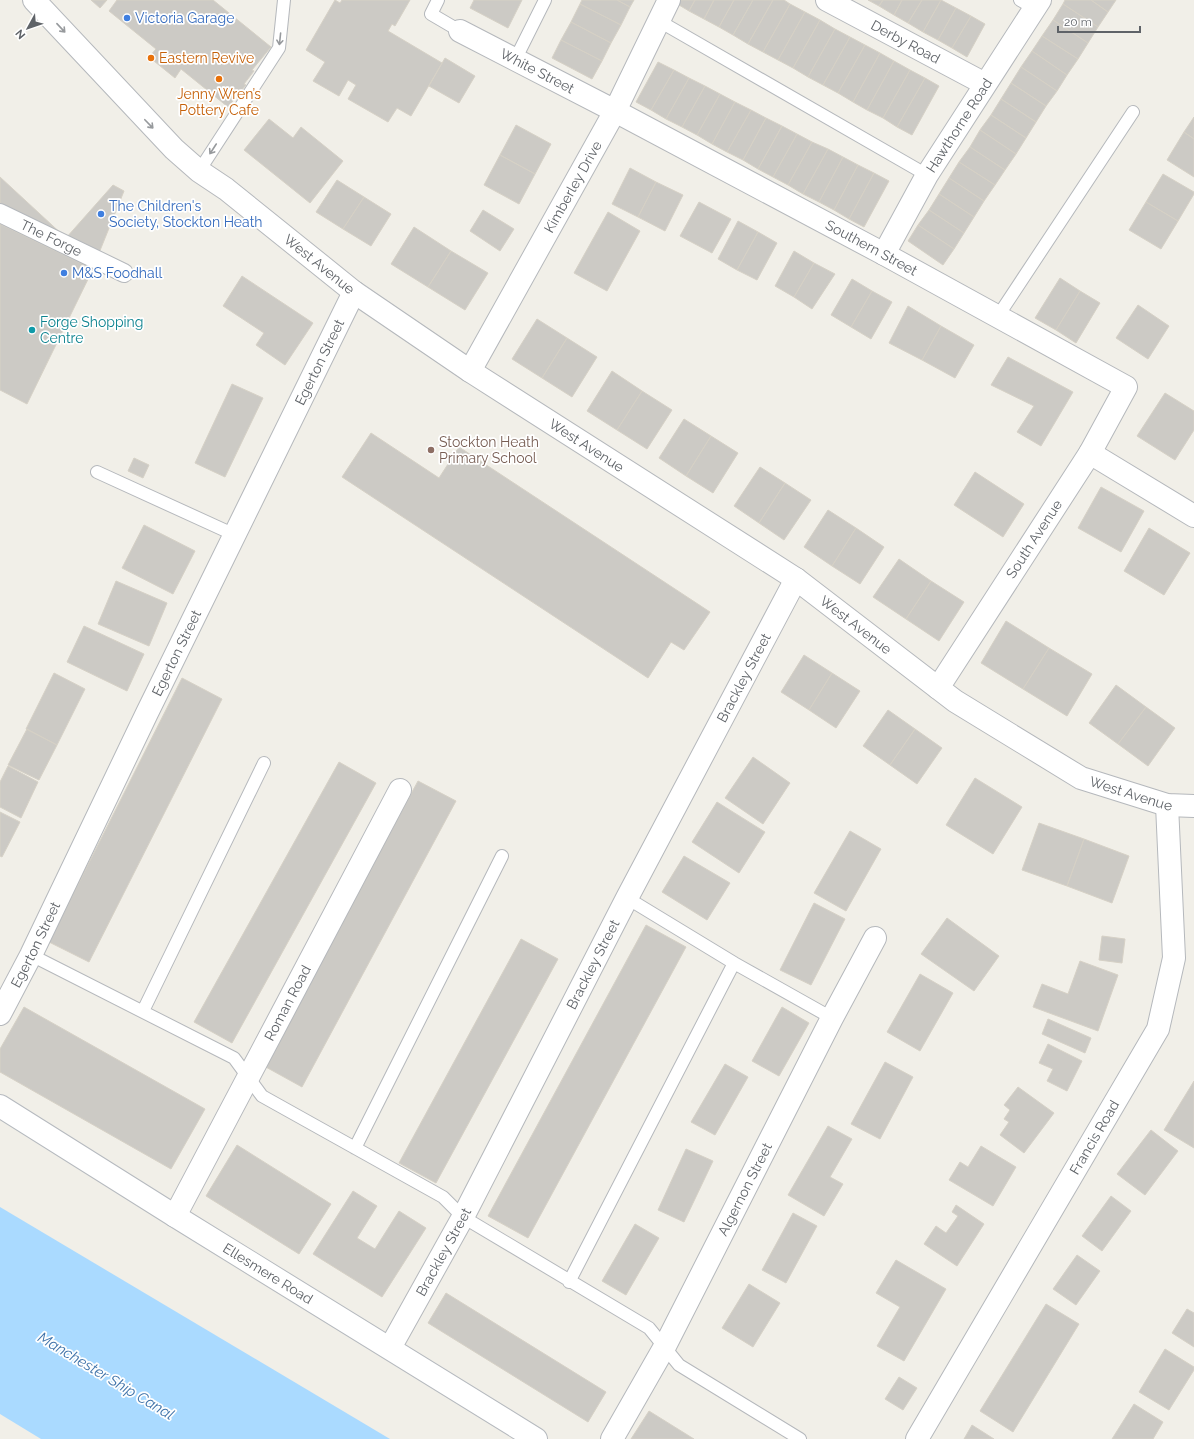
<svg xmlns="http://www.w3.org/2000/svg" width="1194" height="1439" font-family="Raleway,sans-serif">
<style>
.water{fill:#aadaff}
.building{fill:#cccac5;stroke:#d6d1c6}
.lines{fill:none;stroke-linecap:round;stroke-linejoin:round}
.service-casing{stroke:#b5b8bc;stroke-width:14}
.pedestrian-casing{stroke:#b5b8bc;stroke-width:20}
.minor-casing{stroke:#b5b8bc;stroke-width:24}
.secondary-casing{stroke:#b6babf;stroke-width:24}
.service{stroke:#fff;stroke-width:12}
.pedestrian{stroke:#fff;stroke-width:18}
.minor{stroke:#fff;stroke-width:22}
.secondary{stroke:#fff;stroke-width:22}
.oneway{stroke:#979a9d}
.shop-dot{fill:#3f7fe0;stroke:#fff;stroke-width:1.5}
.food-dot{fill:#e8710a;stroke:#fff;stroke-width:1.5}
.culture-dot{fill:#0f9aa8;stroke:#fff;stroke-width:1.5}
.education-dot{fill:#8d6e63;stroke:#fff;stroke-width:1.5}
.labels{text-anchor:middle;stroke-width:3.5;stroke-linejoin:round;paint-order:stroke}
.shop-label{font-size:14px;fill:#366cbe;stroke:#fff;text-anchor:start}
.street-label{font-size:14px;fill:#5f6368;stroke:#fff}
.food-label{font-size:14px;fill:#c56008;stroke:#fff;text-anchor:start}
.culture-label{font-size:14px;fill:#0d838f;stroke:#fff;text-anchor:start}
.education-label{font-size:14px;fill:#785e54;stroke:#fff;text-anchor:start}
.water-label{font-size:15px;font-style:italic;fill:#4174aa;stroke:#fff}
</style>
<rect width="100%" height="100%" fill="#f1efe8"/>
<!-- water -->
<path class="water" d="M0,1207l390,232h-349l-41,-25z"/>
<!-- building -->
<path class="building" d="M91,0h16l-7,8z
M117,0h96l58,47 -19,23 2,1 -10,13 2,1 -18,22 -47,-38 -6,9 -26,-21 7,-8 -47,-38z
M335,0l5,3 2,-3h68l-15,26 -3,-2 -4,7 54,32 -31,53 -14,-8 -9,14 -40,-23 8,-14 -8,-5 -9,16 -26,-15 12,-19 -19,-12z
M474,0h48l-14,28 -38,-20z
M582,0h35l13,7 -9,18 -41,-21z
M617,0h17l-4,7z
M675,0h20l-6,11 -15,-9z
M695,0h19l-10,19 -15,-8z
M714,0h20l-15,27 -15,-8z
M734,0h19l-20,35 -14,-8z
M753,0h20l-25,44 -15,-9z
M773,0h11l6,4 -27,48 -15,-8z
M868,0h15l-4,6z
M883,0h19l-8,15 -15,-9z
M902,0h20l-14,23 -14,-8z
M922,0h19l-18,32 -15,-9z
M941,0l15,8 -18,32 -15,-8z
M1065,0h26l17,12 -10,15 -35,-23z
M1091,0h25l-8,12z
M580,4l41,21 -10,18 -40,-21z
M790,4l15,8 -27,48 -15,-8z
M1063,4l35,23 -10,16 -35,-23z
M956,8l15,8 -19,32 -14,-8z
M805,12l15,8 -27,48 -15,-8z
M971,16l14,8 -18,33 -15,-9z
M820,20l15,9 -27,48 -15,-9z
M1053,20l35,23 -10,16 -36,-23z
M571,22l40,21 -9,18 -41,-21z
M835,29l15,8 -27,48 -15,-8z
M1042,36l36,23 -11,16 -35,-24z
M850,37l15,8 -27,48 -15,-8z
M561,40l41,21 -10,18 -40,-21z
M865,45l15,8 -27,49 -15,-9z
M1032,51l35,24 -10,16 -36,-24z
M880,53l14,8 -27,49 -14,-8z
M445,58l30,18 -16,27 -30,-17z
M894,61l16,9 -27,48 -16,-8z
M658,62l16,8 -23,40 -15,-8z
M1021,67l36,24 -11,15 -35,-23z
M674,70l15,8 -23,41 -15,-9z
M910,70l15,8 -28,49 -14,-9z
M689,78l16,8 -23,41 -16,-8z
M925,78l14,8 -27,49 -15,-8z
M1011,83l35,23 -10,16 -35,-23z
M705,86l15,8 -23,41 -15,-8z
M720,94l15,8 -23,42 -15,-9z
M1001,99l35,23 -10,16 -35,-23z
M735,102l16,8 -24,42 -15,-8z
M751,110l15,8 -23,42 -16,-8z
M991,115l35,23 -10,16 -36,-24z
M1194,117v22l-10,-7z
M766,118l16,8 -24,43 -15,-9z
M269,119l24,19 8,-11 42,34 -33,42 -66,-53z
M516,125l35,19 -16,30 -35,-19z
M782,126l15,8 -24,43 -15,-8z
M980,130l36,24 -11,16 -35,-23z
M1184,132l10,7v38l-27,-17z
M797,134l15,8 -24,43 -15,-8z
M812,142l16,7 -25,45 -15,-9z
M970,147l35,23 -10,15 -36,-23z
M828,149l15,8 -24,45 -16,-8z
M500,155l35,19 -16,30 -35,-19z
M843,157l15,8 -24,45 -15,-8z
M959,162l36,23 -11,16 -35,-23z
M858,165l16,8 -25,46 -15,-9z
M630,168l26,14 -18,35 -26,-13z
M874,173l15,8 -25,46 -15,-8z
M1163,174l31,18v2l-16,27 -32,-19z
M0,177l66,61 -66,-35z
M949,178l35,23 -10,16 -35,-23z
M337,180l27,17 -21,32 -27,-17z
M656,182l27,13 -18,36 -27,-14z
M113,185l11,6 -25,62 -33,-15z
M939,194l35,23 -10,16 -35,-23z
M364,197l27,17 -20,32 -28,-17z
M699,202l32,17 -19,34 -32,-17z
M1146,202l32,19 -17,28 -32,-19z
M483,210l31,19 -14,22 -30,-20z
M929,210l35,23 -10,16 -36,-24z
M608,212l32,19 -33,60 -33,-18z
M738,221l20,11 -21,38 -19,-11z
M0,224l93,45 -66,135 -27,-14z
M918,225l36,24 -11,16 -35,-24z
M414,227l37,24 -23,36 -37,-23z
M758,232l19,11 -20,37 -20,-10z
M451,251l37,22 -23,37 -37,-23z
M794,251l20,12 -20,34 -19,-11z
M814,263l21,11 -23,35 -18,-12z
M242,276l71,47 -28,42 -29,-20 8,-12 -41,-27z
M1060,278l20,13 -24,39 -21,-12z
M852,279l20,12 -21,36 -20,-12z
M872,291l20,11 -21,37 -20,-12z
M1080,291l20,12 -24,40 -20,-13z
M1138,305l31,21 -21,33 -32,-21z
M908,306l33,20 -19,34 -33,-17z
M537,319l30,19 -25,40 -30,-19z
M941,326l33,19 -19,33 -33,-18z
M567,338l30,19 -25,40 -30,-19z
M1008,357l65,35 -32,54 -24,-14 17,-26 -43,-21z
M612,371l30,20 -25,39 -30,-19z
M232,384l31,14 -38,79 -30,-14z
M642,391l30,19 -25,39 -30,-19z
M1165,393l29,18v19l-19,30 -38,-24z
M684,419l27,17 -25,40 -27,-18z
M371,433l68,45 20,-31 251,165 -26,38 -13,-8 -23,36 -306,-201z
M711,436l27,17 -25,40 -27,-17z
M134,458l15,7 -6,13 -15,-7z
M760,467l25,16 -26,40 -25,-17z
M975,472l49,32 -21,33 -49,-32z
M785,483l26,17 -27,40 -25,-17z
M1101,487l43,24 -23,41 -43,-24z
M828,510l28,18 -24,38 -28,-19z
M144,525l51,26 -22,43 -51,-26z
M856,528l28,19 -24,37 -28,-18z
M1149,528l41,25 -26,42 -40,-24z
M899,559l32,22 -25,38 -33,-22z
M116,581l51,22 -18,43 -51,-22z
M931,581l33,21 -25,39 -33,-22z
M1006,621l43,27 -26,41 -42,-26z
M84,626l60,28 -17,37 -60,-29z
M1049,648l43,26 -25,42 -44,-27z
M804,655l28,18 -23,37 -28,-18z
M54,673l31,16 -28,56 -31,-16z
M832,673l28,18 -24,37 -27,-18z
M182,678l40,21 -133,263 -40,-20z
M1116,685l30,22 -28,37 -29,-21z
M1146,707l29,21 -27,38 -30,-22z
M888,710l27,19 -25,36 -27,-19z
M27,729l30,16 -18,35 -31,-15z
M915,729l27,19 -25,36 -27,-19z
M753,757l37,26 -27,41 -38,-26z
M339,762l37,21 -144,260 -38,-21z
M8,766l30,16 -17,36 -21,-11v-25z
M975,778l47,29 -29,47 -47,-29z
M418,781l38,20 -154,286 -38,-21z
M717,802l48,30 -26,41 -47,-31z
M0,812l20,10 -18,35 -2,-1z
M1039,823l45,16 -17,47 -45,-16z
M850,831l31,18 -35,62 -32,-18z
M1084,839l45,17 -17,47 -45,-17z
M684,856l46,27 -23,37 -45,-28z
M814,903l31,16 -34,66 -31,-15z
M947,918l52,38 -25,35 -53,-37z
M646,925l40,22 -158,291 -40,-22z
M1102,936l23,3 -3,24 -23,-3z
M521,939l37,20 -122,224 -37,-20z
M1080,961l38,14 -20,56 -65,-24 9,-23 26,10z
M920,974l33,19 -33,58 -33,-19z
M24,1007l181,102 -34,60 -171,-97v-23z
M782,1007l27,16 -30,53 -27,-15z
M1048,1019l43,19 -6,15 -43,-19z
M1048,1044l34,17 -15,30 -20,-10 6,-12 -14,-6z
M885,1062l28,15 -33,62 -29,-15z
M725,1064l23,13 -33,58 -24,-13z
M1194,1081v67l-30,-18z
M1018,1087l36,26 -30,40 -24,-18 9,-13 -5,-3 6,-9 -6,-5z
M828,1126l24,13 -22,38 13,7 -19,32 -36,-21z
M1151,1130l27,21 -33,44 -28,-21z
M237,1145l94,59 -32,50 -93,-58z
M981,1146l35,21 -23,39 -44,-26 11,-18 8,5z
M686,1149l27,12 -29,61 -26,-12z
M353,1191l24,15 -20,32 18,11 24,-38 27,17 -44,69 -69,-43z
M1111,1196l20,15 -29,40 -20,-15z
M956,1205l28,19 -27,42 -33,-22 12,-18 10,7 12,-17 -6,-4z
M793,1213l24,13 -31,57 -24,-13z
M635,1224l24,14 -33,57 -24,-14z
M1077,1255l23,16 -24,34 -23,-16z
M896,1260l50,29 -42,72 -27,-15 23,-39 -24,-14z
M749,1284l31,19 -27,44 -31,-19z
M446,1293l160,99 -18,30 -160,-99z
M1046,1304l33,20 -66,108 -33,-21z
M1187,1309l7,4v34l-22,-14z
M1165,1349l29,18v3l-25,40 -30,-18z
M899,1377l18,11 -14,22 -18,-11z
M1134,1404l29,18 -10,17h-41z
M649,1411l45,28h-63z
M972,1425l22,14h-30z"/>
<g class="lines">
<defs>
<path id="service" d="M438,0l-7,14 29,17
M1020,0l14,8
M659,21l268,154
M515,60l30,-60
M199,171l80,-123 5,-48
M998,316l135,-204
M97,472l138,63
M627,898l107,65 98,55
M31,955l203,103 28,38 181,101 20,20 186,111 30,37 121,74
M143,1011l121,-248
M355,1148l147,-292
M569,1282l165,-319"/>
<g id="pedestrian">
<path id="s1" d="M0,213l124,60"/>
</g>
<g id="minor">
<path id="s2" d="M34,0l140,149 25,22 27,18 128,103 116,79 326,208 159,122 126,77 86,27 27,1"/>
<path id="s3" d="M827,0l158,84"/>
<path id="s4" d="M460,31l155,80 269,143 242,133 -36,66 -152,235"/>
<path id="s5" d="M884,254l43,-79 113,-175"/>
<path id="s6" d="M470,371l145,-260 54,-111"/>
<path d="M1090,453l104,63"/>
<path id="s7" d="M0,1014l31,-59 116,-242 207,-421"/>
<path id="s8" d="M175,1216l225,-426"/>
<path id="s9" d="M390,1348l73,-131 164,-319 169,-319"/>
<path id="s10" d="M612,1439l52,-91 168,-330 43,-80"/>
<path id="s11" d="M917,1439l241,-410 16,-71 -7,-153"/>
</g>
<g id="secondary">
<path id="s12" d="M0,1106l175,110 361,223"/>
</g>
</defs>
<!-- service casing -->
<use href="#service" class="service-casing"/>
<!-- pedestrian casing -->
<use href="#pedestrian" class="pedestrian-casing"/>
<!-- minor casing -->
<use href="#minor" class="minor-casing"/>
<!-- secondary casing -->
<use href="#secondary" class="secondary-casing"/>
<!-- service -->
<use href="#service" class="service"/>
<!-- pedestrian -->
<use href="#pedestrian" class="pedestrian"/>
<!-- minor -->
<use href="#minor" class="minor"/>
<!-- secondary -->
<use href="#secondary" class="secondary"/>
</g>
<!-- one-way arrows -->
<defs><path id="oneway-shaft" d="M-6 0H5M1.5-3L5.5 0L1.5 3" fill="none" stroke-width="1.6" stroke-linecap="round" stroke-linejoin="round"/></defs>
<g class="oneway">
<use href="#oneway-shaft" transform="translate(61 28) rotate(47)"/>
<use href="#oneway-shaft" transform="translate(280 39) rotate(96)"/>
<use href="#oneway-shaft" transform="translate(149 124) rotate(46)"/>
<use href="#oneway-shaft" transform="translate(213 149) rotate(123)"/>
</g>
<!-- markers -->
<g class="shop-dot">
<circle cx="127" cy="18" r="4"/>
<circle cx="101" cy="214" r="4"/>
<circle cx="64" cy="273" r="4"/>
</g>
<g class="food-dot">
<circle cx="151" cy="58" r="4"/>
<circle cx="219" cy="79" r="4"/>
</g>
<circle class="culture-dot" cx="32" cy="330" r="4"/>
<circle class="education-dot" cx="431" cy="450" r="4"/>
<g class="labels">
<!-- shop labels -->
<g class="shop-label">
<text x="135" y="23">Victoria Garage</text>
<text x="109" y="211">The Children's<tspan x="109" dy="16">Society, Stockton Heath</tspan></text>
<text x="72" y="278">M&amp;S Foodhall</text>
</g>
<!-- street labels -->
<g class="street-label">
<text dy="5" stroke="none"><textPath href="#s3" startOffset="89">Derby Road</textPath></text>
<text dy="5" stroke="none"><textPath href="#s4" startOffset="87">White Street</textPath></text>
<text dy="5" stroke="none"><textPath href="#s5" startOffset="149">Hawthorne Road</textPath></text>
<text dy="5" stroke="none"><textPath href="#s6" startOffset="211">Kimberley Drive</textPath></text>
<text dy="5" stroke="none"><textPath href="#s1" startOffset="57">The Forge</textPath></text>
<text dy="5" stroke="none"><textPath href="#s4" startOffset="465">Southern Street</textPath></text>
<text dy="5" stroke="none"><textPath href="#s2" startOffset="390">West Avenue</textPath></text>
<text dy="5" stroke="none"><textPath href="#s7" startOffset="726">Egerton Street</textPath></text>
<text dy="5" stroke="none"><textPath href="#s2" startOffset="713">West Avenue</textPath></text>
<text transform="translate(1034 539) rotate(-57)" y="5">South Avenue</text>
<text dy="5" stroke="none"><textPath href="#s2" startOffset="1037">West Avenue</textPath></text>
<text dy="5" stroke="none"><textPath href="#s7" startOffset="402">Egerton Street</textPath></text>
<text dy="5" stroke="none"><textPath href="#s9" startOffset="758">Brackley Street</textPath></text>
<text dy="5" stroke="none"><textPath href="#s2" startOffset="1362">West Avenue</textPath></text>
<text dy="5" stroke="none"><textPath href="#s7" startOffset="78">Egerton Street</textPath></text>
<text dy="5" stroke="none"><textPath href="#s9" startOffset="434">Brackley Street</textPath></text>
<text dy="5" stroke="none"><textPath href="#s8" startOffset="241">Roman Road</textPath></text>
<text dy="5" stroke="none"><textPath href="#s11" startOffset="350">Francis Road</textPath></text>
<text dy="5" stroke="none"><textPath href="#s10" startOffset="283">Algernon Street</textPath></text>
<text dy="5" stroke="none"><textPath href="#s9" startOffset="110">Brackley Street</textPath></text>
<text dy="5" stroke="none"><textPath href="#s12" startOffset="316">Ellesmere Road</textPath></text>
</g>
<!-- food labels -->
<g class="food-label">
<text x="159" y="63">Eastern Revive</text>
<text x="219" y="99" text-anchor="middle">Jenny Wren’s<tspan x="219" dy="16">Pottery Cafe</tspan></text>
</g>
<!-- culture labels -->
<g class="culture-label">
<text x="40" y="327">Forge Shopping<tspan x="40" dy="16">Centre</tspan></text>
</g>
<!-- education labels -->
<g class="education-label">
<text x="439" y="447">Stockton Heath<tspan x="439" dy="16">Primary School</tspan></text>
</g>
<!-- water labels -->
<g class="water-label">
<text transform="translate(106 1376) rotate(31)" y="5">Manchester Ship Canal</text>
</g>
</g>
<!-- north arrow -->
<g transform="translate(28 28) rotate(230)" stroke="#ffffff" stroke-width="3" paint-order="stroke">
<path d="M0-3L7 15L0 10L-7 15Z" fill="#5f6368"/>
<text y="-6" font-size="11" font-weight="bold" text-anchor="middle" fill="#5f6368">N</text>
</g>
<!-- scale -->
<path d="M1058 26v6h82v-6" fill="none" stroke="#5f6368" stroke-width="2"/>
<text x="1064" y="26" font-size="12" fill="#5f6368" stroke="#ffffff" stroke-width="3" paint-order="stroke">20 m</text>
</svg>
